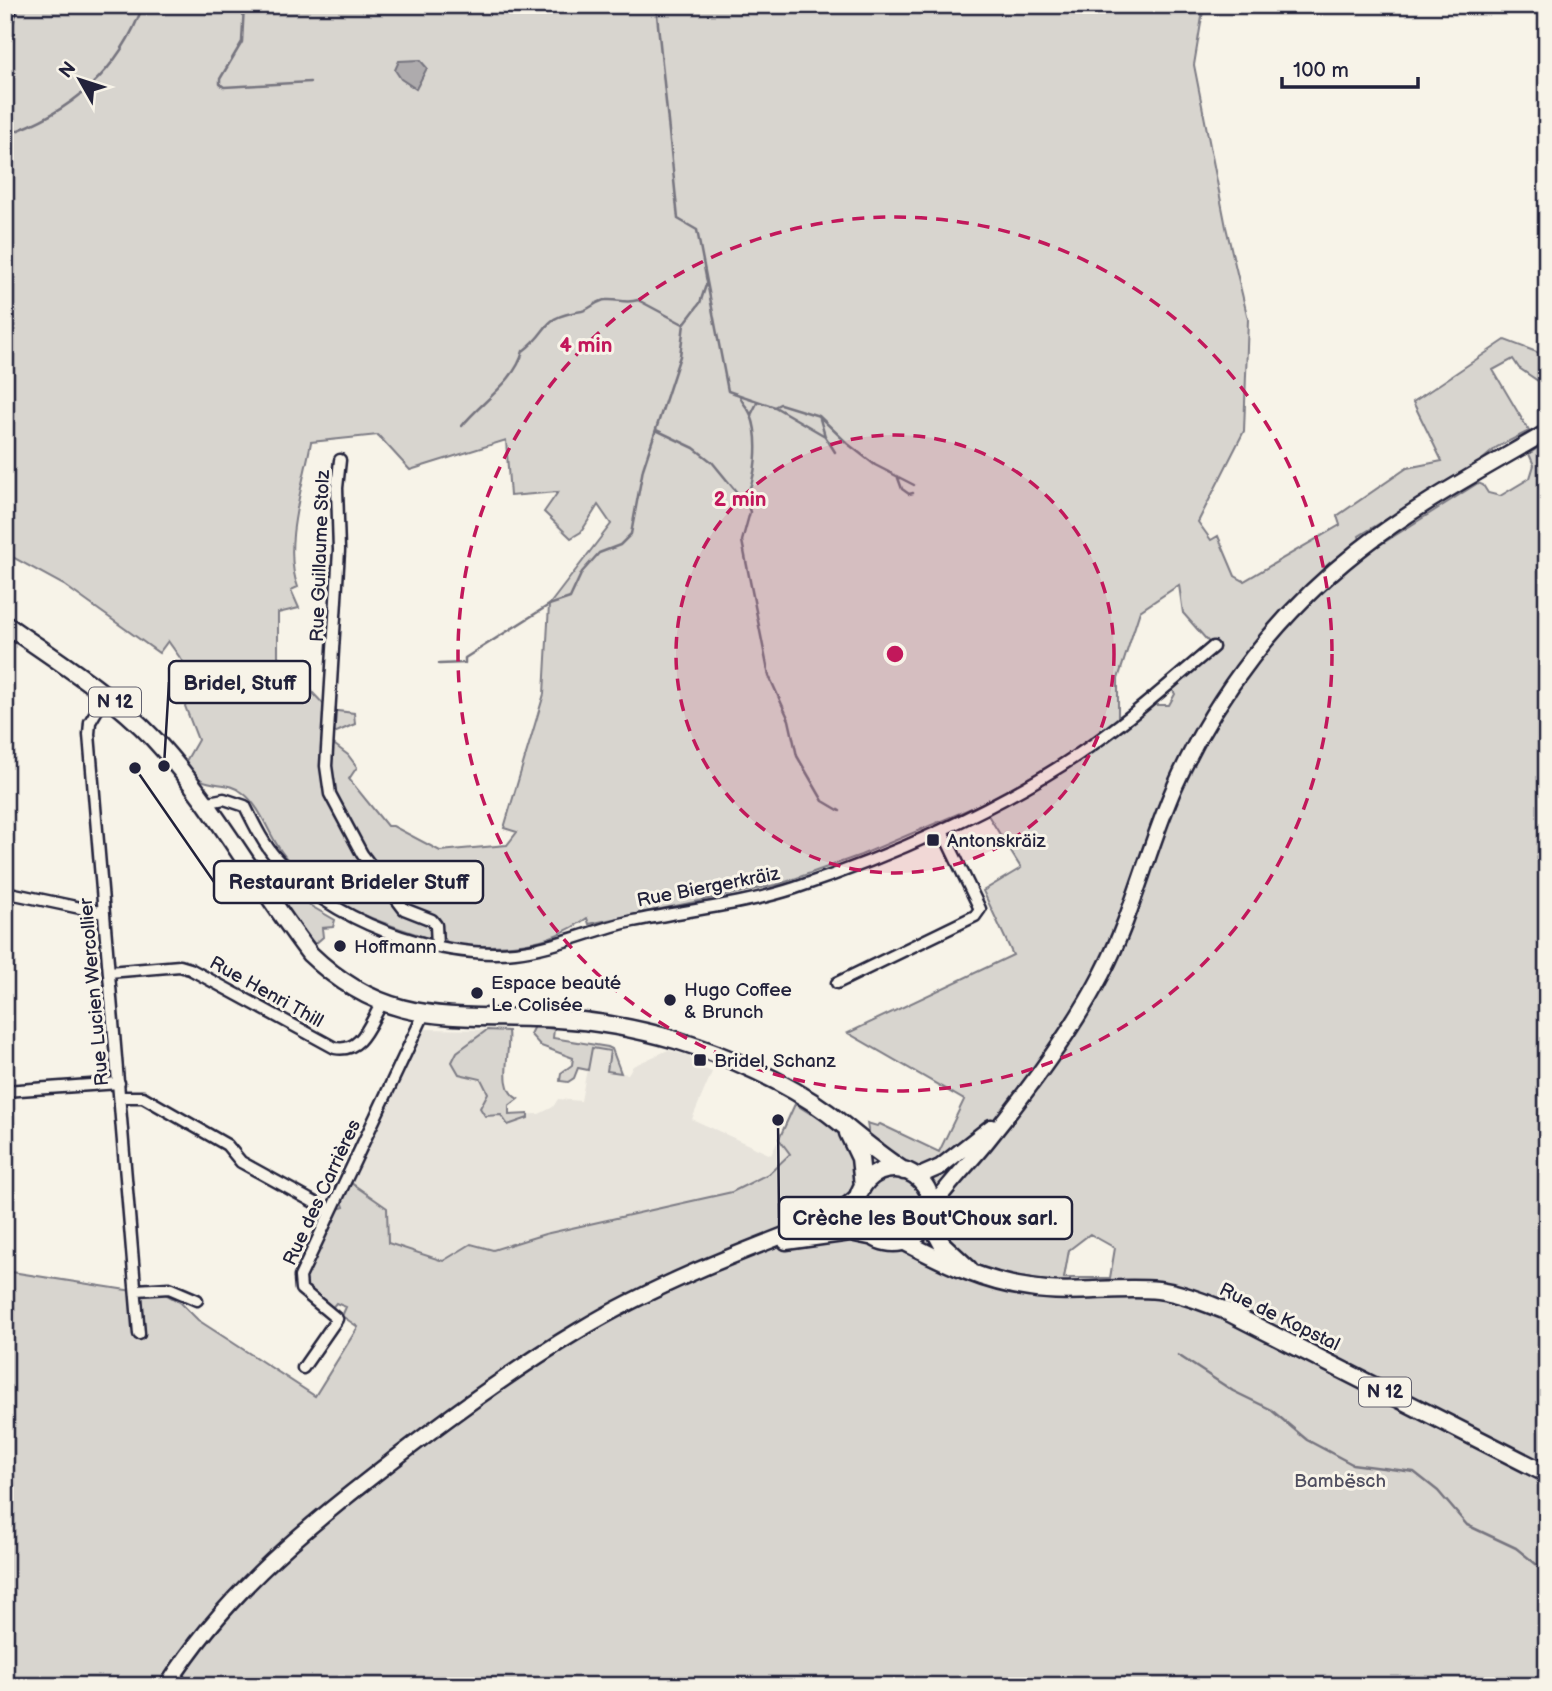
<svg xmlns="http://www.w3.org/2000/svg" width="1552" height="1691" font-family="'Balsamiq Sans',sans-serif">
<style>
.built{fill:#e7e3db}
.green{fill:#d8d5cf;stroke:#7d7c85;stroke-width:2;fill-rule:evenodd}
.water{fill:#aeabad;stroke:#76747f;stroke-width:2}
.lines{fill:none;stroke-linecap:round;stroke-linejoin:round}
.stream{stroke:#76747f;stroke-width:2.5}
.street-casing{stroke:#22223b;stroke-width:15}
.secondary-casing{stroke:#22223b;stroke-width:19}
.primary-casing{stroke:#22223b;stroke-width:21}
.street{stroke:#f7f3e8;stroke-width:10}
.secondary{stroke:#f7f3e8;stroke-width:14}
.primary{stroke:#f7f3e8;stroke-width:16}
.ring{fill:none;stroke:#c2185b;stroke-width:3.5;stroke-dasharray:12 9}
.poi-dot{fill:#22223b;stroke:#f7f3e8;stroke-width:2.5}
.labels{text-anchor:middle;stroke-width:6;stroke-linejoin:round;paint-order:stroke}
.shield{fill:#f7f3e8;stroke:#62616f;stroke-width:2}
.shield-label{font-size:18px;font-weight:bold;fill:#22223b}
.street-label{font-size:19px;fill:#22223b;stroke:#f7f3e8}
.poi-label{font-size:19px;fill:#22223b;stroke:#f7f3e8;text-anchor:start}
.park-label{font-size:19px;fill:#504f60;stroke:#f7f3e8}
.centre{fill:#c2185b;stroke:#f7f3e8;stroke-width:3.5}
.ring-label{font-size:21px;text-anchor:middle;font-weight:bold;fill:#c2185b;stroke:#f7f3e8;stroke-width:6;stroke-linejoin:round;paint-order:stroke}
.leader{fill:none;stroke:#22223b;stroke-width:2.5}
.callout-dot{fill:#22223b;stroke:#f7f3e8;stroke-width:2.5}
.callout{fill:#f7f3e8;stroke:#22223b;stroke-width:2.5}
.callout-label{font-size:21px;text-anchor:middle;font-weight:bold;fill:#22223b}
</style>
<rect width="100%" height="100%" fill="#f7f3e8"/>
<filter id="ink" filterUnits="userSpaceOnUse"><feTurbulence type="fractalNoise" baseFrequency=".0143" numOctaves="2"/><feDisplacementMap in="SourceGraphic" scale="14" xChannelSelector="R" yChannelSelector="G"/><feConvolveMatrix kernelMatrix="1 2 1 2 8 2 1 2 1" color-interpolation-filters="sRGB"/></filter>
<g filter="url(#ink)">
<!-- built -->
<path class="built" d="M425,1029l62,1 -30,22 2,22 22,5 20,36 38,-1 14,-7 5,-8 23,2 10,-53 20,3 -4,20 21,3 5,-8 35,-16 21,6 6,9 17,7 -20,47 79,36 8,-16 12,15 -21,19 -38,19 -187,42 -52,16 -22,-6 -28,17 -56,-18v-35l-36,-25 38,-87z"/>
<!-- green -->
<path class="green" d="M12,5h1192l-10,60 32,162 22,92 -4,112 -46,91 13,18 7,-4 17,40 9,5 96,-56 -3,-9 70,-48 35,-7 -29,-59 92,-62 42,16v31l-28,-19 -6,-9 -20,11 36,61 -32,16 -21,18 -117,71 5,19 114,-72 5,2 5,8 12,3 30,-18 4,-13 -5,-11 18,-13v1245h-1542v-415l147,23h13l16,9 17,17 117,76 43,-69 -16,-11 4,-9 -10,-4 -5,6 -28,-22c0,-17 26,-58 34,-78l7,-2 -3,-9 5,-13 5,-2 36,25 1,35 55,18 28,-17 22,6 52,-16 187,-42 38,-19 20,-19 -11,-15 16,-35 16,10 13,-3 57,36 -12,-12 -2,-12 10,3 3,-2 59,28 25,-52 -116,-67 165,-78 -30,-64 38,-23 -40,-64 -120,51 -81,29 -191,40 -2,-6c-44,31 -84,29 -137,27l-11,-12 -8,6c-57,-19 -114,-36 -150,-88 -13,-18 -20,-44 -38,-58 -20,-17 -42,2 -57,-32l12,-21 -13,-34 13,-23 -30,-42 -9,12 -95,-68 -59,-32v-529zM378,435l32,35 96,-30 4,56 48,-4 -14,20 27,26 10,-6 17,-27 13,19 -62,81 -5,89 -40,134 13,4 -10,13 -67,6 -47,-25h-6l-38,-47 8,-12 -9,-12 -17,-13 3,-9 21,-9 -1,-11 -25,-3 -51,-54v-43l21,-5 -8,-18 7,-3c-16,-40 5,-101 13,-145zM1179,585l4,28 30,34 -44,37 6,10 -6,11h-24l-27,20v-46l22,-68zM1090,1234l25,14 -5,30h-46l5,-28z
M284,881l27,25 24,14 -2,7 -11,1 1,9 -9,8 -40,-56z
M534,1026l20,3 -1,9 55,9 4,2 9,24 -14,-2 3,-20 -18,-3 -4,22 -10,-2 -4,10 -6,4 -8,-1 1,-8 11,-8 1,-7 -32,-12 -11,-12z
M487,1030l21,1c3,21 -11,58 10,68l-9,7v9l19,-1v4l-20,7 -7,-10 -16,1 -5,-8 8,-15 -7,-14 -22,-5 -7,-12 5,-10z"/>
<!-- water -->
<path class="water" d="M420,60l7,8 -11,21 -15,-10 -6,-9 4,-9z"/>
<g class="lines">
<!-- stream -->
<path class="stream" d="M244,5l-2,37 -22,37v5l4,3 86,-5
M656,5l22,214 19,11 31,161 47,16 50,29 10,16
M5,135c65,-22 115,-64 138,-130
M740,396c2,8 8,11 11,19 9,23 6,65 -7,86
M776,406l4,-2 39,12 29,28 27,21 39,20
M751,415l6,-12
M820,419l5,17
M462,426c18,-23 54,-45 61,-75 30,-23 15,-33 59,-40 8,-2 16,-11 24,-11 12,-1 20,4 32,0l45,24
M656,430l38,18 18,14 36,44 2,6 -8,29 27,135 20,44 8,36 26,45 17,10
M898,478l4,11 7,5 4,-1
M439,664l26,-1v-5l84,-53 21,-7 12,-26 17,-19 21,-8 11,-11 12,-65 37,-113 4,-32 16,-21 6,-18
M1178,1355l55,36 37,18 37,31 45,24 62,8 24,19 29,34 49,23 31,25"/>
<defs>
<path id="street" d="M340,460l-3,28 2,62 -13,216 4,28 32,60 42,55 28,11 4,5 1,21
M106,695l-16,27 -1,12 50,600
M204,803l20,-4 21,7c9,18 18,37 31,52 52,62 160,102 239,94 40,-4 79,-23 118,-31 54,-11 110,-16 162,-33 95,-31 202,-79 284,-134 48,-32 90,-70 134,-107
M5,892l99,21
M109,972l71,-6 10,3 145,79c27,5 34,-24 47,-45
M837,983l138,-67 5,-7 -38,-79
M5,1091l114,-8
M120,1097h23l84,48 14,17 89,49
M137,1290l32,-2 28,12
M303,1368l34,-49 -36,-30 -1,-12 124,-263"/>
<path id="secondary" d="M5,20l5,-15
M917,1177l23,-10 51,-40
M931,1209c17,-25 38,-45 57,-69 41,-51 84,-108 114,-166 31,-59 46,-127 73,-188 41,-92 104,-173 184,-236 57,-45 125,-81 188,-118
M786,1242l64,-9 24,5
M167,1686c54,-86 127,-149 207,-211 65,-51 132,-101 204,-144 79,-48 170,-82 256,-115l25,-21"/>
<path id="primary" d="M5,624c51,36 105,69 148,114 60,64 103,146 157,216 80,77 147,59 247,65 40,2 81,10 119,21 52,16 109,41 152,73 26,20 49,41 76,58
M848,1133l12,25 3,28
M857 1206a37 37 0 1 1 74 0a37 37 0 1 1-74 0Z
M929,1220l13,24 27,25
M905,1242c40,21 80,40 125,46 42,7 85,-2 128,2 23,3 45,12 66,20l323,164"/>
</defs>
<!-- street casing -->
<use href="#street" class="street-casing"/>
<!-- secondary casing -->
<use href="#secondary" class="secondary-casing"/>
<!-- primary casing -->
<use href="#primary" class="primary-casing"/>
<!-- street -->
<use href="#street" class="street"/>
<!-- secondary -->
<use href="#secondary" class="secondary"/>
<!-- primary -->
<use href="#primary" class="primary"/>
</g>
</g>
<!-- distance rings -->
<circle cx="895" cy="654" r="219" fill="#c2185b" fill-opacity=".12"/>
<g class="ring">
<circle cx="895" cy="654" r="219"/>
<circle cx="895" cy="654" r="437"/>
</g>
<!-- markers -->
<g class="poi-dot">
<rect x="926" y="833" width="14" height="14" rx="3.5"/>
<circle cx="340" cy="946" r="7"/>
<circle cx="477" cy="993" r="7"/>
<circle cx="670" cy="1000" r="7"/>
<rect x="693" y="1053" width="14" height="14" rx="3.5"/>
</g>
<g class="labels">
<!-- shield labels -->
<g class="shield">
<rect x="89" y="687.5" width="52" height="29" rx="5"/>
<rect x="1359" y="1377.5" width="52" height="29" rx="5"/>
</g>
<g class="shield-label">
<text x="115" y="708">N 12</text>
<text x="1385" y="1398">N 12</text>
</g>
<!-- street labels -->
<g class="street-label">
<text transform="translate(319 556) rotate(-88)" y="7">Rue Guillaume Stolz</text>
<text transform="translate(708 886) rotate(-11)" y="7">Rue Biergerkräiz</text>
<text transform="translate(267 991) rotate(29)" y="7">Rue Henri Thill</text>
<text transform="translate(93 992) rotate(-95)" y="7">Rue Lucien Wercollier</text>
<text transform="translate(321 1192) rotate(-65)" y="7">Rue des Carrières</text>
<text transform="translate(1280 1316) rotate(26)" y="7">Rue de Kopstal</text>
</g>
<!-- poi labels -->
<g class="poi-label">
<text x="947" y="847">Antonskräiz</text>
<text x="354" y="953">Hoffmann</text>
<text x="491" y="989">Espace beauté<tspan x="491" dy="22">Le Colisée</tspan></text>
<text x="684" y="996">Hugo Coffee<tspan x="684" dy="22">&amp; Brunch</tspan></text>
<text x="714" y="1067">Bridel, Schanz</text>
</g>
<!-- park labels -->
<g class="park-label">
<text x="1340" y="1487">Bambësch</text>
</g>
</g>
<circle cx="895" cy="654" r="10" class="centre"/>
<g class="ring-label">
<text x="586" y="352">4 min</text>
<text x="740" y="506">2 min</text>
</g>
<!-- callouts -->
<path class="leader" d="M164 766L169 682M135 768L214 882M778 1120L779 1218"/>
<g class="callout-dot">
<circle cx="164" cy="766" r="7"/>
<circle cx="135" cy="768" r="7"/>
<circle cx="778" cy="1120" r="7"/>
</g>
<g class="callout">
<rect x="169" y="661" width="141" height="42" rx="7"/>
<rect x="214" y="861" width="269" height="42" rx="7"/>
<rect x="779" y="1197" width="293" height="42" rx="7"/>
</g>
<g class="callout-label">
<text x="240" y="690">Bridel, Stuff</text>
<text x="349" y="889">Restaurant Brideler Stuff</text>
<text x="925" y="1225">Crèche les Bout'Choux sarl.</text>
</g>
<!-- margin -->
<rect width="1552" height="1691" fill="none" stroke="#f7f3e8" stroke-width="28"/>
<rect x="14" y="14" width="1524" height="1663" fill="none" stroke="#22223b" stroke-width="2.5" filter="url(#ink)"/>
<!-- north arrow -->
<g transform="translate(80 80) rotate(309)" stroke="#f7f3e8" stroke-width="5" paint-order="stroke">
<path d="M0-5L12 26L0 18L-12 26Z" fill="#22223b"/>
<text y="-10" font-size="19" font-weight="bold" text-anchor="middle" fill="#22223b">N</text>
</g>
<!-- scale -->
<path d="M1282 77v10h136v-10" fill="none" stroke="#22223b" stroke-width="3.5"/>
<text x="1293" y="77" font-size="21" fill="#22223b" stroke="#f7f3e8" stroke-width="5" paint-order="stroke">100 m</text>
</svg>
